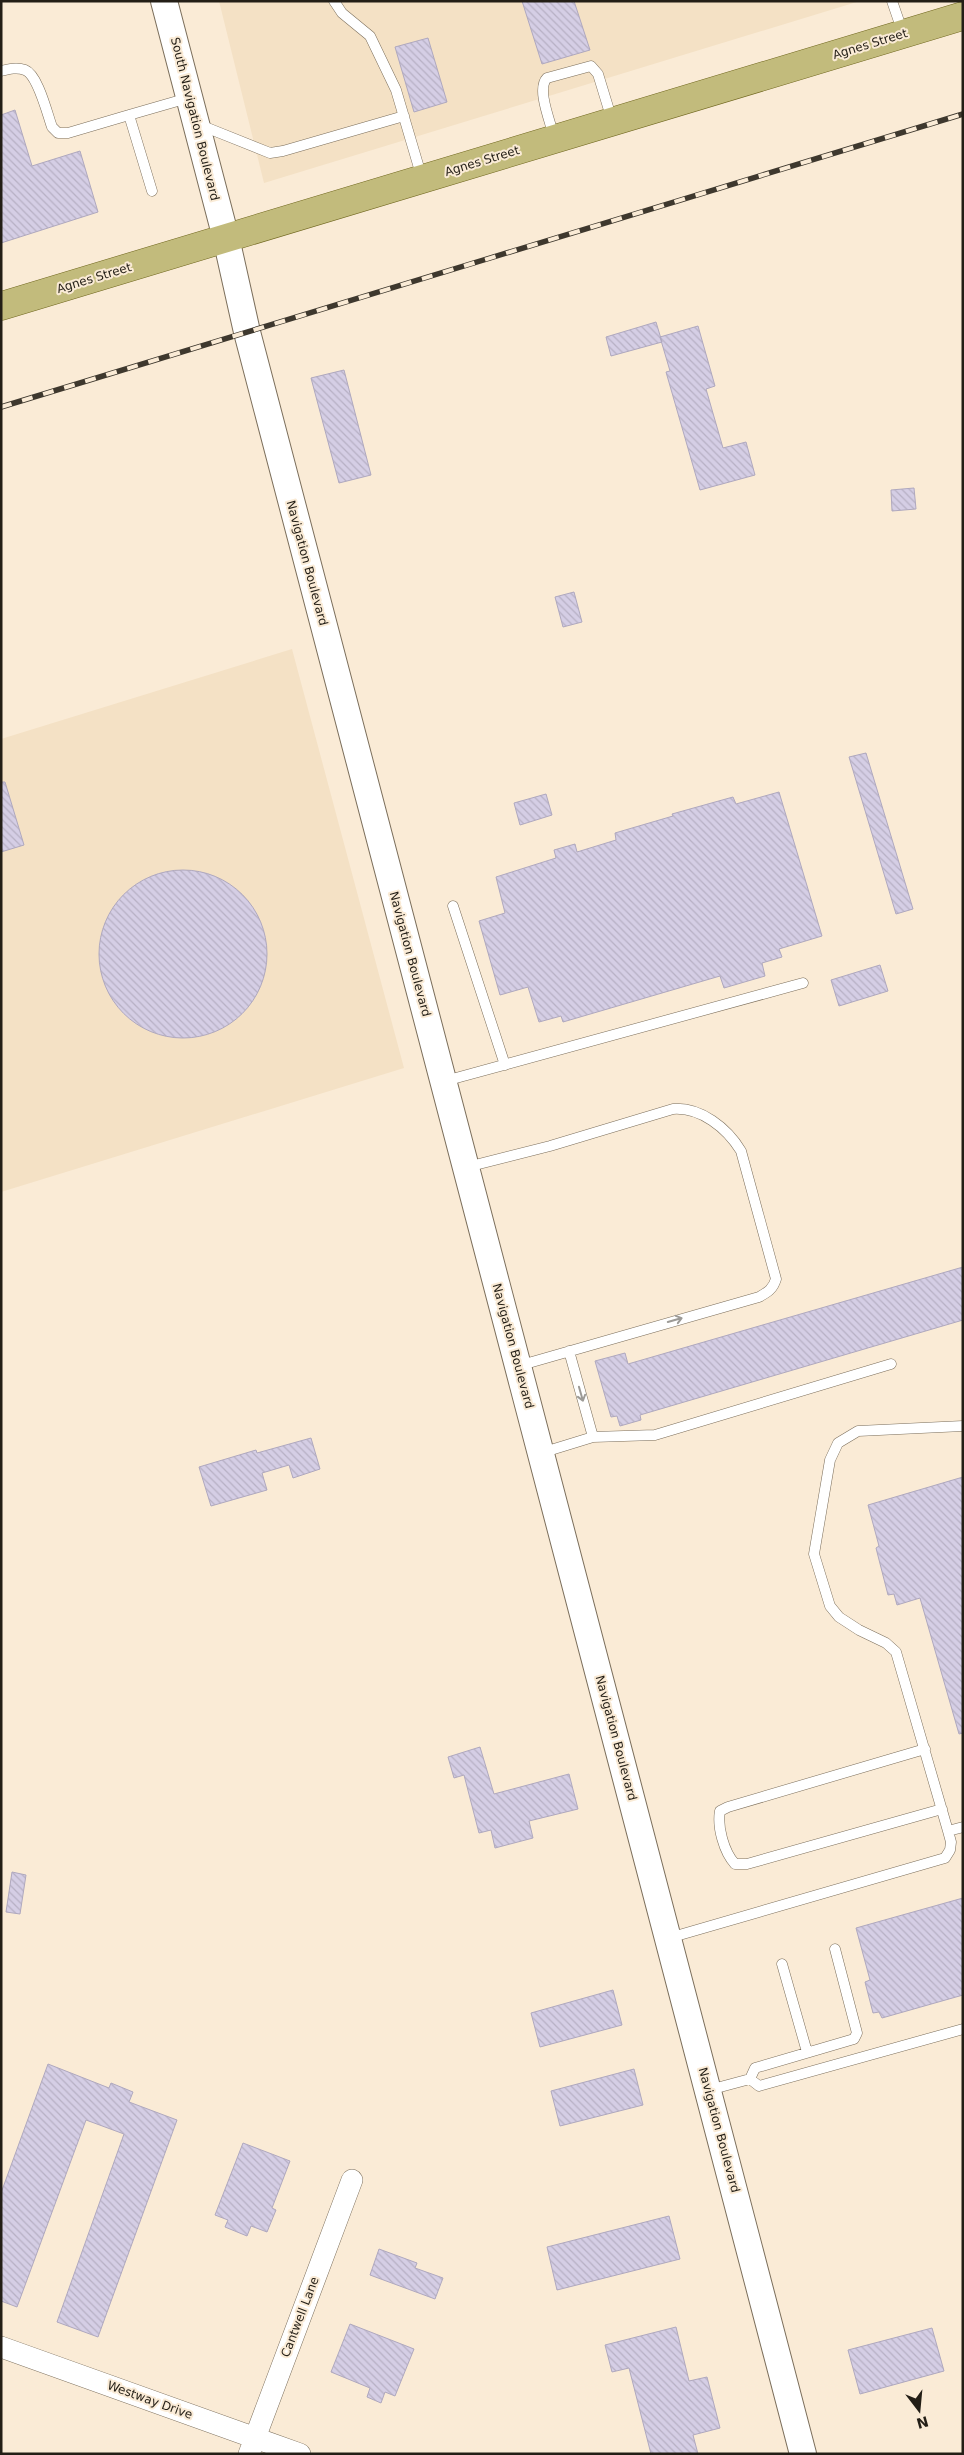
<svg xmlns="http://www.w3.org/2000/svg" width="964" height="2455" font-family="'DejaVu Sans',sans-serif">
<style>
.built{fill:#f4e1c5}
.building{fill:url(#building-back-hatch);stroke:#afa8be}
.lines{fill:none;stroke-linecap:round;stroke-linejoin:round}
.service-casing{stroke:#7b6e5b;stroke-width:11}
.minor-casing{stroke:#7b6e5b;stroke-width:22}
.tertiary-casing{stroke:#7b6e5b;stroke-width:28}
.primary-casing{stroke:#70671f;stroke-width:29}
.service{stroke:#fff;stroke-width:10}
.minor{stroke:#fff;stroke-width:21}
.tertiary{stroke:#fff;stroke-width:26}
.primary{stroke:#c2bb7c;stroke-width:28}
.rail-casing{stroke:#3e382e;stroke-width:5.5}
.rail{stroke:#faebd6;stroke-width:4;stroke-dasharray:11;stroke-linecap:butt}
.oneway{stroke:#9c9a96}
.labels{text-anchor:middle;stroke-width:4;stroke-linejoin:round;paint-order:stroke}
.street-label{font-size:12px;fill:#231e16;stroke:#faebd6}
</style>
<defs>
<pattern id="building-back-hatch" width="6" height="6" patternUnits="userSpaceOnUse" patternTransform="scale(1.25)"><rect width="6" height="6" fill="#d5cee5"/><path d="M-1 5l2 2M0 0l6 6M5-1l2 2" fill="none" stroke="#b7b0c4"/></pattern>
</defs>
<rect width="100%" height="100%" fill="#faebd6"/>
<!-- built -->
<path class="built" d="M219,1h641l-596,182z
M292,649l112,419 -403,124v-453z"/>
<!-- building -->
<path class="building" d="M522,1h52l16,49 -48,14z
M428,38l19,64 -33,10 -19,-65z
M15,110l17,56 48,-15 18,61 -97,31v-128z
M656,322l6,20 -51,14 -5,-19z
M698,326l17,60 -9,3 17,59 23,-6 9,33 -55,15 -34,-118 4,-1 -10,-34z
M344,370l27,105 -32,8 -28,-105z
M914,488l2,21 -24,2 -1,-21z
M574,592l8,30 -19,5 -8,-30z
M866,753l47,156 -17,5 -47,-157z
M1,782h4l19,63 -23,7z
M779,792l43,144 -43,13 3,8 -20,6 3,13 -41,12 -4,-12 -157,46 -2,-6 -22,6 -11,-35 -28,8 -21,-74 26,-8 -9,-36 60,-19 -2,-8 21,-6 2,8 39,-12 -1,-7 58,-17 -1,-2 61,-17 3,7z
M546,794l6,21 -32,10 -6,-22z
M99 954a84 84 0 1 1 168 0a84 84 0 1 1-168 0Z
M880,965l8,26 -49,15 -8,-26z
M963,1267v53l-323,95 1,5 -21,6 -3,-10 -6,1 -16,-56 30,-8 3,11z
M311,1438l9,31 -27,9 -4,-13 -27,8 5,17 -56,16 -12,-39 57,-17 1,3z
M963,1477v256l-4,1 -39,-136 -23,7 -3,-11 -6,1 -12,-47 3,-2 -11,-41z
M480,1747l14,47 75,-20 9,35 -49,12 4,17 -38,10 -4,-18 -12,3 -15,-58 -10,3 -6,-21z
M12,1872l14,3 -6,39 -14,-2z
M963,1898v97l-81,23 -3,-6 -6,1 -8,-31 5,-2 -14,-52z
M613,1990l9,35 -82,22 -9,-34z
M48,2064l61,24 2,-5 22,9 -4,10 48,18 -79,217 -41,-15 67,-188 -38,-14 -69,187 -16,-6v-108z
M634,2069l9,36 -83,21 -9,-35z
M243,2143l47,18 -18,47 4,2 -9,22 -16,-6 -4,10 -22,-9 3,-7 -13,-5z
M669,2216l11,43 -123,31 -10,-43z
M379,2249l38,14 -2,5 28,10 -8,21 -65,-24z
M350,2324l64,25 -19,47 -10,-4 -4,11 -14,-6 3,-9 -39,-16z
M676,2327l13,54 18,-4 13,51 -27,7 5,19h-47l-22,-86 -17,4 -7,-27z
M932,2328l12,43 -84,23 -12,-44z"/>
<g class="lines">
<defs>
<path id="service" d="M334,1l8,12 28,23 26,54 26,88
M892,1l11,32
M1,71c8,-2 16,-4 24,-1 13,5 22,43 27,57l6,6h10l61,-18
M200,125l70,28 13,-2 121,-35
M554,137c-3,-14 -18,-48 -7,-59l44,-12 7,8 14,46
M152,191l-23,-76 59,-17
M453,906l52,159
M445,1081l358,-98
M467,1167l83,-21 123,-37c28,-2 54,19 68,42l35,128c-3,10 -8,13 -17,18l-241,69
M569,1351l24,86
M541,1453l52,-16 62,-2 236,-71
M925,1749l-197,58 -8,4c-3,16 4,41 15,53h12l195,-55
M948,1831l15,-4
M669,1938l276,-80 5,-8 1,-8 -3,-11 -52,-179 -10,-9 -27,-13 -20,-13 -9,-11 -16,-52 16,-94 8,-17 20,-12 105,-5
M782,1964l25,88
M750,2079l5,-11 99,-29 3,-6 -22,-84
M709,2090l41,-11 9,7 204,-57"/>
<path id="minor" d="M1,2347l299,107
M249,2454l103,-274"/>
<path id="tertiary" d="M164,1l62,237 21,94 556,2122"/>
<path id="primary" d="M1,306l962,-290"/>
</defs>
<!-- service casing -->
<use href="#service" class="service-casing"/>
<!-- minor casing -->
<use href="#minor" class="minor-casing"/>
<!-- tertiary casing -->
<use href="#tertiary" class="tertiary-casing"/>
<!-- primary casing -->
<use href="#primary" class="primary-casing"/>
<!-- service -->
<use href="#service" class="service"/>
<!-- minor -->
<use href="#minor" class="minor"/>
<!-- tertiary -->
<use href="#tertiary" class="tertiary"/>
<!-- primary -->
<use href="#primary" class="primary"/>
<defs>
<path id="rail" d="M1,407l962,-293"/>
</defs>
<!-- rail casing -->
<use href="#rail" class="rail-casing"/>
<!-- rail -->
<use href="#rail" class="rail"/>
</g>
<!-- one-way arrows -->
<defs><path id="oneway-shaft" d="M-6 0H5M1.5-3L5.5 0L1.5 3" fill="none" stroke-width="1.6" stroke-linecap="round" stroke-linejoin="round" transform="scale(1.25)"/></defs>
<g class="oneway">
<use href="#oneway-shaft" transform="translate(675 1320) rotate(-16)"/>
<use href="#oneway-shaft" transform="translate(581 1394) rotate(74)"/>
</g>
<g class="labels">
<!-- street labels -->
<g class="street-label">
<text transform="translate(870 44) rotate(-17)" y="4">Agnes Street</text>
<text transform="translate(195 119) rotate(76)" y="4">South Navigation Boulevard</text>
<text transform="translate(482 161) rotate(-17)" y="4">Agnes Street</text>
<text transform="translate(94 278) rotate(-17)" y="4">Agnes Street</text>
<text transform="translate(307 563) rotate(75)" y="4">Navigation Boulevard</text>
<text transform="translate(410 954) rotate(75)" y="4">Navigation Boulevard</text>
<text transform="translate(513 1346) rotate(75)" y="4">Navigation Boulevard</text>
<text transform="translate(616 1738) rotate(75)" y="4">Navigation Boulevard</text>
<text transform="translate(719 2130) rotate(75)" y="4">Navigation Boulevard</text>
<text transform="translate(300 2317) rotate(-69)" y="4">Cantwell Lane</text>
<text transform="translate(150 2400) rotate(20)" y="4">Westway Drive</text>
</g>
</g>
<!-- border -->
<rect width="964" height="2455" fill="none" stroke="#231e16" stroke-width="5"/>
<!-- north arrow -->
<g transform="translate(919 2410) rotate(164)" stroke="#faebd6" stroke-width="4" paint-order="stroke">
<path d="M0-4L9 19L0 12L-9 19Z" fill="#231e16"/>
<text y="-8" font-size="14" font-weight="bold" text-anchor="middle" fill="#231e16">N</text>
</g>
</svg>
